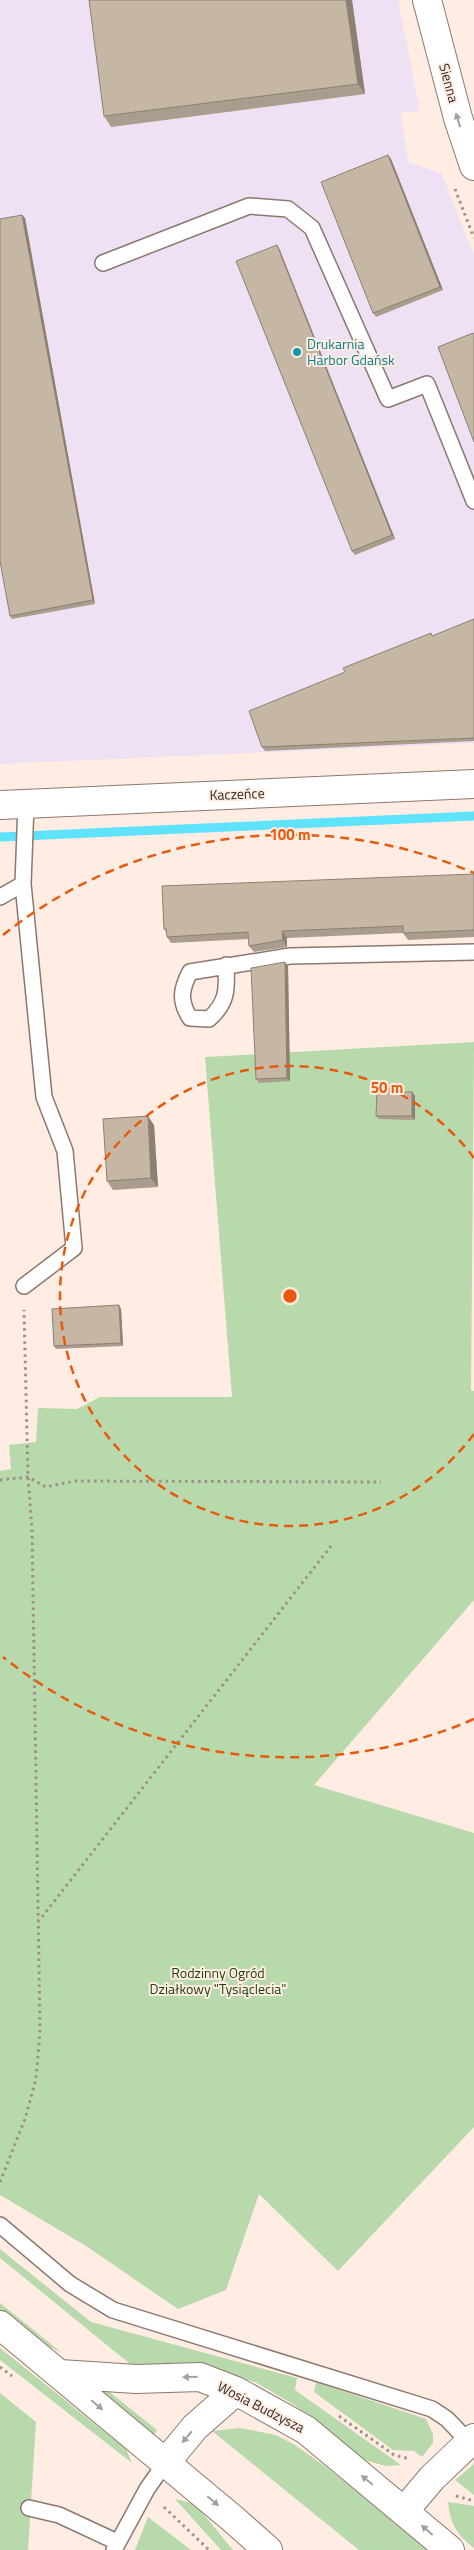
<svg xmlns="http://www.w3.org/2000/svg" width="474" height="2550" font-family="'Titillium Web',sans-serif">
<style>
.industrial{fill:#eee1f4}
.green{fill:#b8d9ab}
.lines{fill:none;stroke-linecap:round;stroke-linejoin:round}
.stream{stroke:#5fe2fc;stroke-width:9}
.service-casing{stroke:#8d786e;stroke-width:18}
.minor-casing{stroke:#8d786e;stroke-width:30}
.tertiary-casing{stroke:#8d786e;stroke-width:30}
.path{stroke:#9e9088;stroke-width:3;stroke-dasharray:2.5 4;stroke-linecap:butt}
.service{stroke:#fff;stroke-width:15}
.minor{stroke:#fff;stroke-width:28}
.tertiary{stroke:#fff;stroke-width:28}
.wall{fill:#aa9d8d}
.shaded-wall{fill:#8b8073}
.building{fill:#c6b7a4;stroke:#8b8073}
.oneway{fill:#a3a09d}
.ring{fill:none;stroke:#e8590c;stroke-width:2.5;stroke-dasharray:9 6}
.culture-dot{fill:#0f9aa8;stroke:#ffece2;stroke-width:2}
.labels{text-anchor:middle;stroke-width:4;stroke-linejoin:round;paint-order:stroke}
.street-label{font-size:14px;fill:#332b26;stroke:#ffece2}
.culture-label{font-size:14px;fill:#0d838f;stroke:#ffece2;text-anchor:start}
.park-label{font-size:14px;fill:#1c3f0a;stroke:#ffece2}
.centre{fill:#e8590c;stroke:#ffece2;stroke-width:2.5}
.ring-label{font-size:15px;text-anchor:middle;font-weight:bold;fill:#e8590c;stroke:#ffece2;stroke-width:4;stroke-linejoin:round;paint-order:stroke}
</style>
<rect width="100%" height="100%" fill="#ffece2"/>
<!-- industrial -->
<path class="industrial" d="M0,0h398l22,111 -19,1 7,50 34,12 32,81v488l-474,21z"/>
<!-- green -->
<path class="green" d="M474,1042l-3,348 3,1v209l-160,185 160,48v294l-136,144 -79,-77 -33,96 -48,19 -92,-63 -86,-51v-724l11,-2 -2,-24 27,-3 2,-34 39,1 23,-12h132l-27,-340z
M0,2249l91,73 206,56 -2,12 106,75 -15,1 -25,-7 -65,-53 -41,-24 -46,-12 -74,-2 -135,-110z
M0,2303l62,50 -19,-10 -43,-33z
M0,2348l121,97 5,4 6,14 -132,-103z
M316,2382l110,37 7,15v9l-11,14 -8,-6 -21,-1 -79,-58z
M91,2383l11,3 55,44 -3,5z
M0,2393l36,29 -8,128h-28z
M240,2428l36,7 19,10 31,22 103,83h-70l-147,-119z
M474,2464v31l-19,-15z
M175,2499l20,5 38,46h-12z
M448,2502l26,4v42c-17,-13 -24,-24 -26,-46z
M148,2517l43,33h-56z"/>
<g class="lines">
<!-- stream -->
<path class="stream" d="M0,837l474,-21"/>
<defs>
<path id="service" d="M103,263l146,-57 39,3 24,19 76,171 39,-15 47,117
M23,884l21,213 21,54 9,97 -50,38
M0,897l23,-13 3,-80
M226,965c1,24 2,37 -17,54l-19,-1c-11,-17 -9,-29 0,-46l100,-16 184,-4
M0,2225l70,59 43,26 319,99 15,10 22,23
M29,2508l30,7 58,27
M114,2550l33,-61 19,-27"/>
<path id="minor" d="M427,0l31,118 16,48
M0,805l474,-21
M405,2510l27,-32 42,-40"/>
<path id="tertiary" d="M0,2325l233,194 35,31
M60,2374l76,5 64,-2 36,14 70,39 144,120
M166,2462l29,-35 41,-36"/>
</defs>
<!-- service casing -->
<use href="#service" class="service-casing"/>
<!-- minor casing -->
<use href="#minor" class="minor-casing"/>
<!-- tertiary casing -->
<use href="#tertiary" class="tertiary-casing"/>
<!-- path -->
<path class="path" d="M455,189l19,49
M0,1480l28,-3 18,10 29,-6 306,1
M38,1922l293,-376
M0,2182l25,-63 11,-40 4,-47 -8,-502 -4,-53 -4,-167
M0,2367l12,9
M339,2416l55,39 16,4
M456,2496l18,5
M164,2507l45,43"/>
<!-- service -->
<use href="#service" class="service"/>
<!-- minor -->
<use href="#minor" class="minor"/>
<!-- tertiary -->
<use href="#tertiary" class="tertiary"/>
</g>
<!-- wall -->
<path class="wall" d="M352,0l13,94 -254,33 -7,-11z
M388,155l3,4 52,131 -67,27 -3,-4z
M22,215l3,3 70,386 -83,15 -2,-3z
M279,248l116,291 -40,16 -3,-4z
M474,619v122l-209,10 -3,-4 170,-111z
M474,874v63l-66,3 -5,-7 -116,5v9l-33,5 -5,-6v-7l-78,4 -4,-6v-4l-3,-4z
M288,966l2,115 -31,2 -3,-4z
M412,1092l3,4v24l-36,-1 -3,-3z
M154,1125l4,62 -45,3 -6,-9z
M121,1309l2,37 -67,3 -2,-3z"/>
<!-- shaded-wall -->
<path class="shaded-wall" d="M346,0h6l13,94 -7,-10z
M388,155l3,4 52,131 -3,-3z
M22,215l3,3 70,386 -2,-4z
M277,245l2,3 116,291 -3,-4z
M282,931l5,7v9l-4,-7z
M285,962l3,4 2,115 -3,-3z
M412,1092l3,4v24l-3,-4z
M148,1116l6,9 4,62 -7,-9z
M119,1305l2,4 2,37 -2,-3z"/>
<!-- building -->
<path class="building" d="M89,0h257l12,84 -254,32z
M388,155l52,132 -67,26 -52,-131z
M22,215l71,385 -83,16 -10,-55v-342z
M277,245l115,290 -40,16 -116,-290z
M473,333l1,1v108l-36,-95z
M474,619v119l-212,9 -13,-36 96,-39 -2,-4 88,-35 1,3z
M474,874v56l-71,3v-7l-121,5 1,9 -34,6 -1,-14 -81,5 -1,-8h-2l-2,-43z
M285,962l2,116 -31,1 -5,-111z
M377,1092h35v24h-36z
M148,1116l3,62 -44,3 -4,-62z
M119,1305l2,38 -67,3 -2,-37z"/>
<!-- one-way arrows -->
<defs><path id="oneway-solid" d="M-6-.8H1V-3.2L6.5 0L1 3.2V.8H-6Z" transform="scale(1.25)"/></defs>
<g class="oneway">
<use href="#oneway-solid" transform="translate(458 120) rotate(-107)"/>
<use href="#oneway-solid" transform="translate(190 2377) rotate(178)"/>
<use href="#oneway-solid" transform="translate(97 2405) rotate(40)"/>
<use href="#oneway-solid" transform="translate(187 2437) rotate(130)"/>
<use href="#oneway-solid" transform="translate(367 2480) rotate(-141)"/>
<use href="#oneway-solid" transform="translate(213 2501) rotate(40)"/>
<use href="#oneway-solid" transform="translate(427 2530) rotate(-139)"/>
</g>
<!-- distance rings -->
<g class="ring">
<path d="M474 1434A230 230 0 1 1 474 1158"/>
<path d="M474 1719A461 461 0 0 1 3 1657M3 935A461 461 0 0 1 474 873"/>
</g>
<!-- markers -->
<circle class="culture-dot" cx="297" cy="352" r="5"/>
<g class="labels">
<!-- street labels -->
<g class="street-label">
<text transform="translate(449 83) rotate(75)" y="5">Sienna</text>
<text transform="translate(237 794) rotate(-2)" y="5">Kaczeńce</text>
<text transform="translate(261 2407) rotate(27)" y="5">Wosia Budzysza</text>
</g>
<!-- culture labels -->
<g class="culture-label">
<text x="307" y="349">Drukarnia<tspan x="307" dy="16">Harbor Gdańsk</tspan></text>
</g>
<!-- park labels -->
<g class="park-label">
<text x="218" y="1978">Rodzinny Ogród<tspan x="218" dy="16">Działkowy "Tysiąclecia"</tspan></text>
</g>
</g>
<circle cx="290" cy="1296" r="8" class="centre"/>
<g class="ring-label">
<text x="290" y="840">100 m</text>
<text x="387" y="1093">50 m</text>
</g>
</svg>
